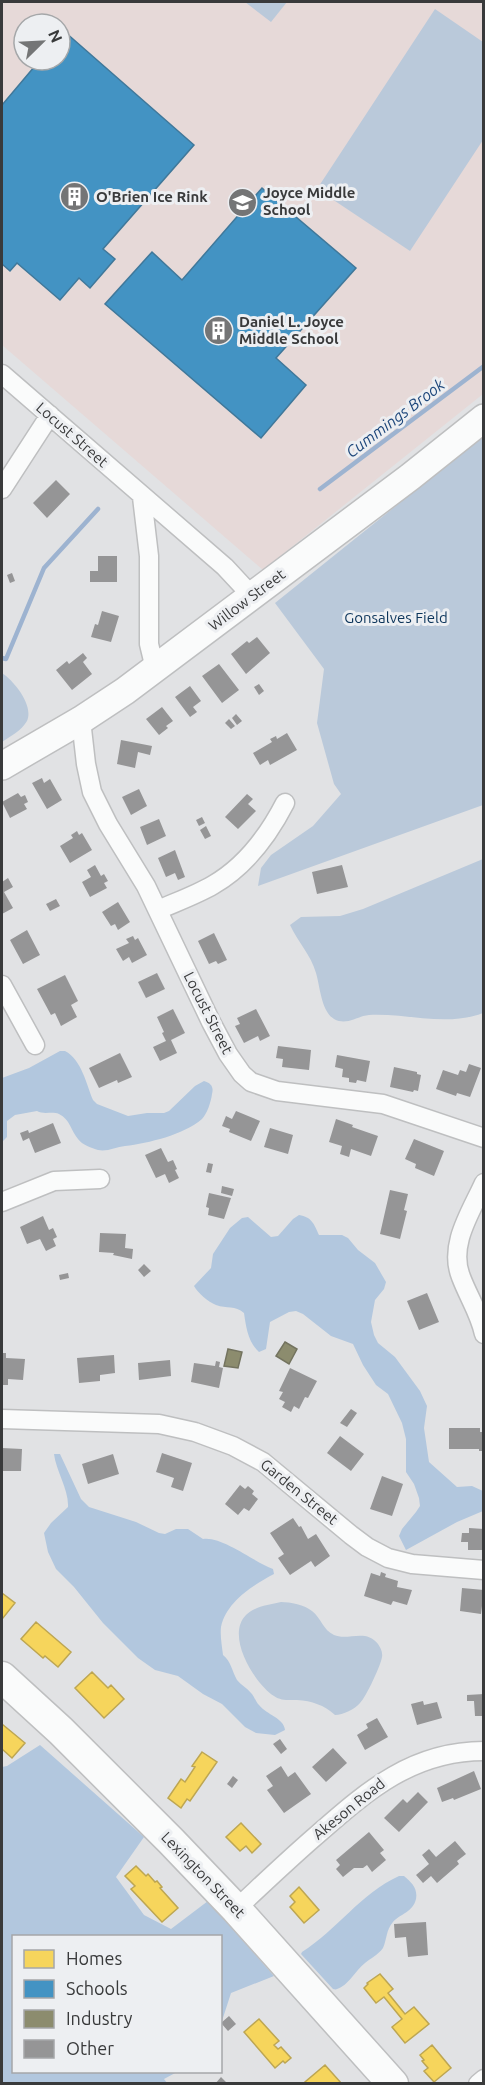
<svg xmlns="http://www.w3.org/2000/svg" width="485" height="2085" font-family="Ubuntu,sans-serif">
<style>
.education{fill:#e6d9d8;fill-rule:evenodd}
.green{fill:#bac9da}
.forest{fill:#b2c7de}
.homes{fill:#f6d55c;stroke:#bda652;stroke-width:1.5}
.schools{fill:#4393c3;stroke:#40789a;stroke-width:1.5}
.industry{fill:#8c8c6e;stroke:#73735f;stroke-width:1.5}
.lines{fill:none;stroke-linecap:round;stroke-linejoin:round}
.stream{stroke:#9db3d0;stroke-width:4.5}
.building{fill:#959596}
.street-casing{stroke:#bebfc0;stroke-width:21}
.secondary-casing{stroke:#bebfc0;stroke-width:30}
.primary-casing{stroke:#bebfc0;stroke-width:33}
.street{stroke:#fafbfb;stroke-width:18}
.secondary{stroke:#fafbfb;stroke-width:27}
.primary{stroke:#fafbfb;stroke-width:30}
.labels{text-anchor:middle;stroke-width:6;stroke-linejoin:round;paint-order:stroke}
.poi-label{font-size:15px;font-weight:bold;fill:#393a3b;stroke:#edeff2;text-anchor:start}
.street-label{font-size:15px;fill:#393a3b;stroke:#edeff2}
.park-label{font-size:15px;fill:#0b345a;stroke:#edeff2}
.water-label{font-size:16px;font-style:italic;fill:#1e477b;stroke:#edeff2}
</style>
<rect width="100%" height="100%" fill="#e1e2e4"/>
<!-- education -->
<path class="education" d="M2,2h481v392l-220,176 -261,-225zM24,24h36v36h-36z"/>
<!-- green -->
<path class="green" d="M245,2h42l-16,20z
M435,9l48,33v98l-73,111 -93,-62z
M483,436v369l-225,81 3,-18 10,-13 42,-29 28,-32 -7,-10 -17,-61 7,-54 -49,-66z
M2,673c12,8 32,32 25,48 -6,10 -16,15 -25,21z
M483,859v154c-36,14 -76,0 -114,2 -12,1 -22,11 -35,4 -13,-8 -14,-33 -18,-46 -5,-18 -18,-31 -26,-48l11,-8 39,-1 23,-7z
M281,1602c9,0 24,3 31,9 9,7 11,19 22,24 14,6 32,-7 44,9 2,3 5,8 4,13 -1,8 -16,40 -22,46 -5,6 -17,12 -25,12 -11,-10 -23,-14 -38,-15 -8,0 -16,1 -23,-4 -19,-12 -49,-60 -28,-81 9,-9 23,-10 35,-13z"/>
<!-- forest -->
<path class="forest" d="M60,1051h5c17,9 21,33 28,49l4,4 31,12 19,-3h17l5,-2 26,-25 9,-5c7,2 10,6 8,13 -1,8 -5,20 -10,25 -19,16 -53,24 -77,27 -9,1 -18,6 -27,4 -6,-2 -16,-5 -20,-11 -7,-8 -8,-20 -19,-25 -7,-3 -15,1 -22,-3l-22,4 -8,6v16l-5,5v-64l27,-10z
M299,1215c13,2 15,9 20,20h23l6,3 10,12 17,13 11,19 -2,7 -9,11 -4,22 3,13 4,8 17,14 25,34 7,15 -3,22 5,34 28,25 15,-1 11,5v20l-26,11 -51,28 -7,-14 3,-7 14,-17 4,-6 -1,-8 -5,-14 -8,-12v-33l-4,-16 -14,-29 -12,-9 -13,-20 -10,-21 -22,-8 -28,-22 -7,-3 -7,1 -19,10 -4,27 -7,3c-11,-10 -13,-25 -15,-39 -9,-8 -17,-4 -28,-8 -8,-3 -18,-12 -22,-19l17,-18 2,-14 17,-26 12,-10 6,-1 23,20 7,-1 15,-17z
M54,1454h6l21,45 8,8 47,15 23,11 6,1 11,-5h12l15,10c19,-3 51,23 70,30l1,5c-21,11 -48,28 -53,53 -1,9 1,19 2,28 8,6 9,16 14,25 4,5 10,8 14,13 3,3 5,9 8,12 8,10 25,13 26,25l-10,5 -19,-2 -11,-6 -23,-23 -19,-10 -25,-18 -23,-6 -17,-12 -35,-35 -29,-36 -18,-18 -8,-17 -4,-19 7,-10 17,-16c1,-17 -12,-36 -14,-53z
M40,1745l104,92 -28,40 28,38 27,14 37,-28 66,75 -43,17 -10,31 -1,-88h-206v136h163l-13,7 3,4h-165v-316l5,-1z
M399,1876h5c7,6 14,12 12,23 -3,13 -16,15 -23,23 -7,8 -6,17 -10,26 -5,7 -12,10 -18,15 -9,7 -17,23 -28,26 -1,1 -3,0 -4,0l-32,-35 1,-2c35,-22 59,-59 97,-76z"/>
<!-- homes -->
<path class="homes" d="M2,1593l13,10 -12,15 -1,-1z
M36,1622l35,30 -13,15 -13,-11 -2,2 -22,-19z
M92,1672l16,16 3,-3 13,14 -20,19 -29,-30z
M2,1724l23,19 -13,15 -10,-9z
M202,1752l15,10 -27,39 -3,-2 -6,9 -13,-10 13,-19 4,3 10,-15 -3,-1z
M241,1823l20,21 -9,9 -6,-7 -6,5 -14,-14z
M136,1866l10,10 2,-2 7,8 2,-1 5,6 -2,1 18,20 -16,14 -31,-33 4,-3 -10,-10z
M299,1887l20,23 -15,13 -14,-16 5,-5 -5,-6z
M380,1974l13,15 -5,4 17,21 9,-7 15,17 -24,19 -13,-16 10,-8 -18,-22 -8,6 -12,-15 4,-4 -1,-1z
M259,2019l20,22 -5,4 4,4 3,-2 10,11 -6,5 -2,-2 -8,7 -31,-36z
M432,2045l19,23 -17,14 -10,-11 4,-3 -6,-7 2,-1 -4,-5z
M325,2065l17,19h-36l-1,-2z"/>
<!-- schools -->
<path class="schools" d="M65,32l129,113 -91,104 12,10 -25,29 -11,-10 -19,22 -43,-37 -7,8 -8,-7v-159l38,-45h20v-23z
M262,188l94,80 -80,90 30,27 -45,53 -156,-134 47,-52 30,28z"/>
<!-- industry -->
<path class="industry" d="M285,1342l12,7 -8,15 -13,-8z
M228,1349l14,3 -4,16 -14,-2z"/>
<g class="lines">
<!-- stream -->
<path class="stream" d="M320,489l164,-123
M2,658l4,1 38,-91 54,-59"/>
</g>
<!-- building -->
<path class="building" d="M56,480l14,14 -23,24 -14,-15z
M98,556h19v26h-27v-11h8z
M12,573l3,8 -5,2 -3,-8z
M102,611l17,5 -8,26 -20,-5 4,-13 3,1z
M257,637l13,16 -24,21 -15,-20 16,-13 2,2z
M83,653l4,5 -4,4 9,12 -20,16 -16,-20 11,-9 2,3z
M219,664l20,26 -17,13 -20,-27z
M259,684l5,7 -5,4 -5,-8z
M190,686l11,15 -8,6 4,5 -7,5 -15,-20z
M162,707l11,14 -7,5 2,2 -9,7 -13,-16z
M236,714l6,7 -5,4 -5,-7z
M229,719l6,7 -4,3 -6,-6z
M287,733l10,17 -27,15 -2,-5 -8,5 -7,-12 19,-11 -2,-3 6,-3 1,3z
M121,740l31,6 -2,9 -12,-3 -3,16 -18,-4z
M42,778l2,5 6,-4 12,21 -15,9 -15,-26z
M139,789l8,17 -16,9 -9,-18z
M18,793l3,4 4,-2 3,7 -4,2 3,5 -17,9 -8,-16z
M247,794l6,5 -5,5 8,7 -18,18 -13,-12z
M202,817l3,6 -6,3 -3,-6z
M159,819l7,17 -19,9 -7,-18z
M206,826l5,10 -6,3 -5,-9z
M77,831l2,4 3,-2 10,17 -22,13 -10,-17 13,-8 -2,-3z
M175,850l10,27 -7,3 -3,-7 -9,4 -8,-19z
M95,865l6,11 3,-2 4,7 -4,2 3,5 -17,9 -8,-15 9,-5 -4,-7z
M342,865l6,22 -31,7 -5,-22z
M8,878l5,9 -9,5 9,16 -11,6v-32z
M56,899l4,7 -10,5 -4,-7z
M118,902l12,20 -12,8 -3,-6 -4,2 -9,-14z
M27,930l13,25 -17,9 -13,-24z
M214,933l13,27 -9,4 -2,-3 -7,3 -11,-23z
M133,936l2,4 3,-2 9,17 -15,8 -3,-6 -6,4 -7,-12 13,-6 -3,-4z
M157,973l8,16 -19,9 -8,-16z
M65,975l13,26 -7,4 6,12 -16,9 -6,-13 -4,2 -14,-26z
M173,1009l12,24 -14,7 6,13 -17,8 -7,-14 13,-6 -4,-8 2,-1 -7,-15z
M256,1009l14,27 -10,5 -2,-5 -14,7 -9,-17 5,-2 -3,-6z
M278,1046l33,4 -2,20 -27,-3 1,-8 -7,-1z
M120,1053l12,24 -14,6 -1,-3 -18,8 -10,-20z
M337,1055l33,6 -4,21 -9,-2 -1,3 -7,-1v-4l-7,-1 1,-8 -8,-2z
M469,1064l12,4 -11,29 -13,-4 -1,3 -20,-7 7,-19 15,5 2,-5 6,2z
M394,1067l23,5v2l4,1 -3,16 -4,-1 -1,2 -23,-5z
M236,1111l24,10 -9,20 -22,-9 1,-3 -8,-3 4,-10 6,3z
M336,1119l17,6 -1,2 26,9 -7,20 -20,-7 -2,8 -9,-3 2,-8 -13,-4z
M53,1123l8,20 -26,10 -6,-15 -6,3 -3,-8 8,-3 1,3z
M270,1128l23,7 -5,19 -24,-7z
M414,1139l30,12 -10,25 -19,-8 1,-4 -11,-5z
M161,1148l7,14 5,-2 4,9 -2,1 4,8 -10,5 -4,-9 -9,4 -11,-23z
M208,1163l5,1 -2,9 -5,-1z
M222,1186l12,3 -2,7 -11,-3z
M390,1190l18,4 -4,16 3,1 -7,28 -20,-5z
M209,1193l22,5 -7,21 -16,-4 1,-7 -3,-1z
M43,1216l6,14 4,-2 4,9 -4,2 3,7 -10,5 -6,-12 -13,5 -7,-17z
M100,1233l26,1 -1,14 8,1 -1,10 -19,-4 1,-2 -15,-1z
M144,1264l7,7 -7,6 -6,-7z
M68,1273l1,5 -9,2 -1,-5z
M427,1293l12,29 -20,8 -12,-29z
M2,1353h4v5l19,1 -2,21 -15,-1v6h-6z
M114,1355l1,18 -15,2v6l-21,2 -2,-25z
M170,1360l1,16 -32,4 -1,-17z
M216,1361l4,1 -1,5 4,1 -4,20 -28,-6 3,-19 21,3z
M290,1368l27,13 -9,17 -3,-1 -6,12 -5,-3 -3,6 -9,-5 3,-5 -6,-3 4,-7 -4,-1z
M351,1409l6,4 -10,14 -7,-4z
M449,1428h31v4h4v19h-5v-2h-30z
M340,1436l24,18 -13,17 -24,-18z
M2,1448l20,1 -1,22h-19z
M162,1453l30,10 -9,28 -12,-4 3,-9 -18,-6z
M113,1454l6,20 -31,10 -6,-20z
M382,1476l21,8 -11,32 -22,-7z
M240,1485l5,4 3,-3 6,5 -2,3 6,5 -9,12 -5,-3 -6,7 -13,-11z
M293,1518l6,9 2,-1 7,13 8,-5 14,22 -15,11 -4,-6 -21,14 -12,-17 6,-4 -14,-21z
M469,1528l15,1v21h-16v-8h-7l1,-9h7z
M381,1572l5,2 -1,3 13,4 -1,6 15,3 -5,15 -14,-4 -2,4 -27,-9 7,-23 9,3z
M462,1588l22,2 -3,24 -21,-3z
M484,1694v22h-9l-1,-15h-7v-6z
M423,1701l1,4 13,-3 5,16 -25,7 -6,-21z
M377,1718l11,19 -23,13 -8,-15 11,-7 -2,-4z
M280,1739l7,10 -6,5 -8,-10z
M333,1748l14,15 -21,19 -14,-15z
M281,1766l7,11 7,-5 16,22 -27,19 -17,-23 6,-4 -7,-10z
M474,1771l7,18 -27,11 -1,-2 -11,4 -5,-14z
M233,1776l5,4 -6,8 -5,-4z
M418,1792l10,10 -29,30 -15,-14 19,-19 4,4z
M369,1832l15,18 -4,3 6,7 -14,12 -5,-7 -4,3h-9l-11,9 -7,-8 4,-4 -4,-5z
M455,1841l11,13 -9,7 2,3 -22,19 -6,-7 -8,7 -7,-8 13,-11 -7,-9 7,-6 7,8z
M426,1922l2,33 -20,2 -2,-20 -11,1 -1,-14z
M229,2016l7,8 -8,7 -7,-8z
M221,2077l7,7h-13z"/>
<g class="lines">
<defs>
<path id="street" d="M2,374l223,193 27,29
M2,489l48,-74
M142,497l7,59v88l6,25
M81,720l5,44 6,28 16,32 38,62 65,136 17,32 14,20 9,8 26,9 106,13 101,34
M158,910c18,-8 38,-15 55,-25 33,-19 55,-49 72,-82
M2,985l33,60
M484,1183c-13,29 -36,62 -23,94 7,19 19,37 23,57
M2,1202l52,-21 46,-2
M2,1419l157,5 36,8 38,14 30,16 88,73 16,12 21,11 24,6 72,6
M236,1909c27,-25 54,-51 82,-75 50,-44 95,-83 166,-83
M478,2084l6,-5"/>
<path id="secondary" d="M2,766l79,-46 44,-29 285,-214 74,-59"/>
<path id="primary" d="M2,1677l59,54 110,110 65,68 157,175"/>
</defs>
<!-- street casing -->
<use href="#street" class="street-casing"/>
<!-- secondary casing -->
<use href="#secondary" class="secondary-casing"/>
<!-- primary casing -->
<use href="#primary" class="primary-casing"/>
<!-- street -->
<use href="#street" class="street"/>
<!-- secondary -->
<use href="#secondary" class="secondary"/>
<!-- primary -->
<use href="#primary" class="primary"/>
</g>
<!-- icons -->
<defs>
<symbol id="building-disc" viewBox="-11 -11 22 22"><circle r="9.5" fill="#747576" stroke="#edeff2"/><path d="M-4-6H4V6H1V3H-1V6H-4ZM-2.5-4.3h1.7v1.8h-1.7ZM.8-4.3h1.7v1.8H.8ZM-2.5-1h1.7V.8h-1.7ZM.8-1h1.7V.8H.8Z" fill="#fff"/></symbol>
<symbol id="school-disc" viewBox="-11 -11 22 22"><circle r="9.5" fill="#747576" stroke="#edeff2"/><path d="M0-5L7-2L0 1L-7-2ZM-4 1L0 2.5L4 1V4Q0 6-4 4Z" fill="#fff"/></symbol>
</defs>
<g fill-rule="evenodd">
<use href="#building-disc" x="58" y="180" width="33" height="33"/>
<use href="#school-disc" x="226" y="186" width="33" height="33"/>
<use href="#building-disc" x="202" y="314" width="33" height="33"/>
</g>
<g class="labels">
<!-- poi labels -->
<g class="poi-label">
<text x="263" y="198">Joyce Middle<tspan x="263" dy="17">School</tspan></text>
<text x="96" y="202">O'Brien Ice Rink</text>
<text x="239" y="327">Daniel L. Joyce<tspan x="239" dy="17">Middle School</tspan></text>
</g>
<!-- street labels -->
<g class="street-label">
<text transform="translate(72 435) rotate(41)" y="5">Locust Street</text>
<text transform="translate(247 600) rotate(-37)" y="5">Willow Street</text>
<text transform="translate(208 1013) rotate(63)" y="5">Locust Street</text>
<text transform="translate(299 1492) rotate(39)" y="5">Garden Street</text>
<text transform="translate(349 1809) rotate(-39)" y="5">Akeson Road</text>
<text transform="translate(203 1875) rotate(46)" y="5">Lexington Street</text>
</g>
<!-- park labels -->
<g class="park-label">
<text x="396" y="623">Gonsalves Field</text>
</g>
<!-- water labels -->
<g class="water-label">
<text transform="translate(395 418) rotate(-37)" y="6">Cummings Brook</text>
</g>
</g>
<!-- border -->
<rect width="485" height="2085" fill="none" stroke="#393a3b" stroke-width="6"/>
<!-- legend -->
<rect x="12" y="1935" width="210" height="138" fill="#edeff2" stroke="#a5a7a9" stroke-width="1.5"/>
<rect x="24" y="1950" width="30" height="18" fill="#f6d55c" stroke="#a5a7a9" stroke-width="1.5"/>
<text x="66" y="1965" font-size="18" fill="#393a3b">Homes</text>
<rect x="24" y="1980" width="30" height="18" fill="#4393c3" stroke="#a5a7a9" stroke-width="1.5"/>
<text x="66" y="1995" font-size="18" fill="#393a3b">Schools</text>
<rect x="24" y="2010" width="30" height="18" fill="#8c8c6e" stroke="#a5a7a9" stroke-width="1.5"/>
<text x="66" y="2025" font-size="18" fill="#393a3b">Industry</text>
<rect x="24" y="2040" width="30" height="18" fill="#959596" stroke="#a5a7a9" stroke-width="1.5"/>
<text x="66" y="2055" font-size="18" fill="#393a3b">Other</text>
<!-- north arrow -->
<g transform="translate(42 42) rotate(66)"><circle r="28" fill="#edeff2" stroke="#a5a7a9" stroke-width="1.5"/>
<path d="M0-4.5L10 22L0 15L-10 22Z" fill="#747576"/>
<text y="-9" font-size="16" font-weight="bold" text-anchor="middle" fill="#393a3b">N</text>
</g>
</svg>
